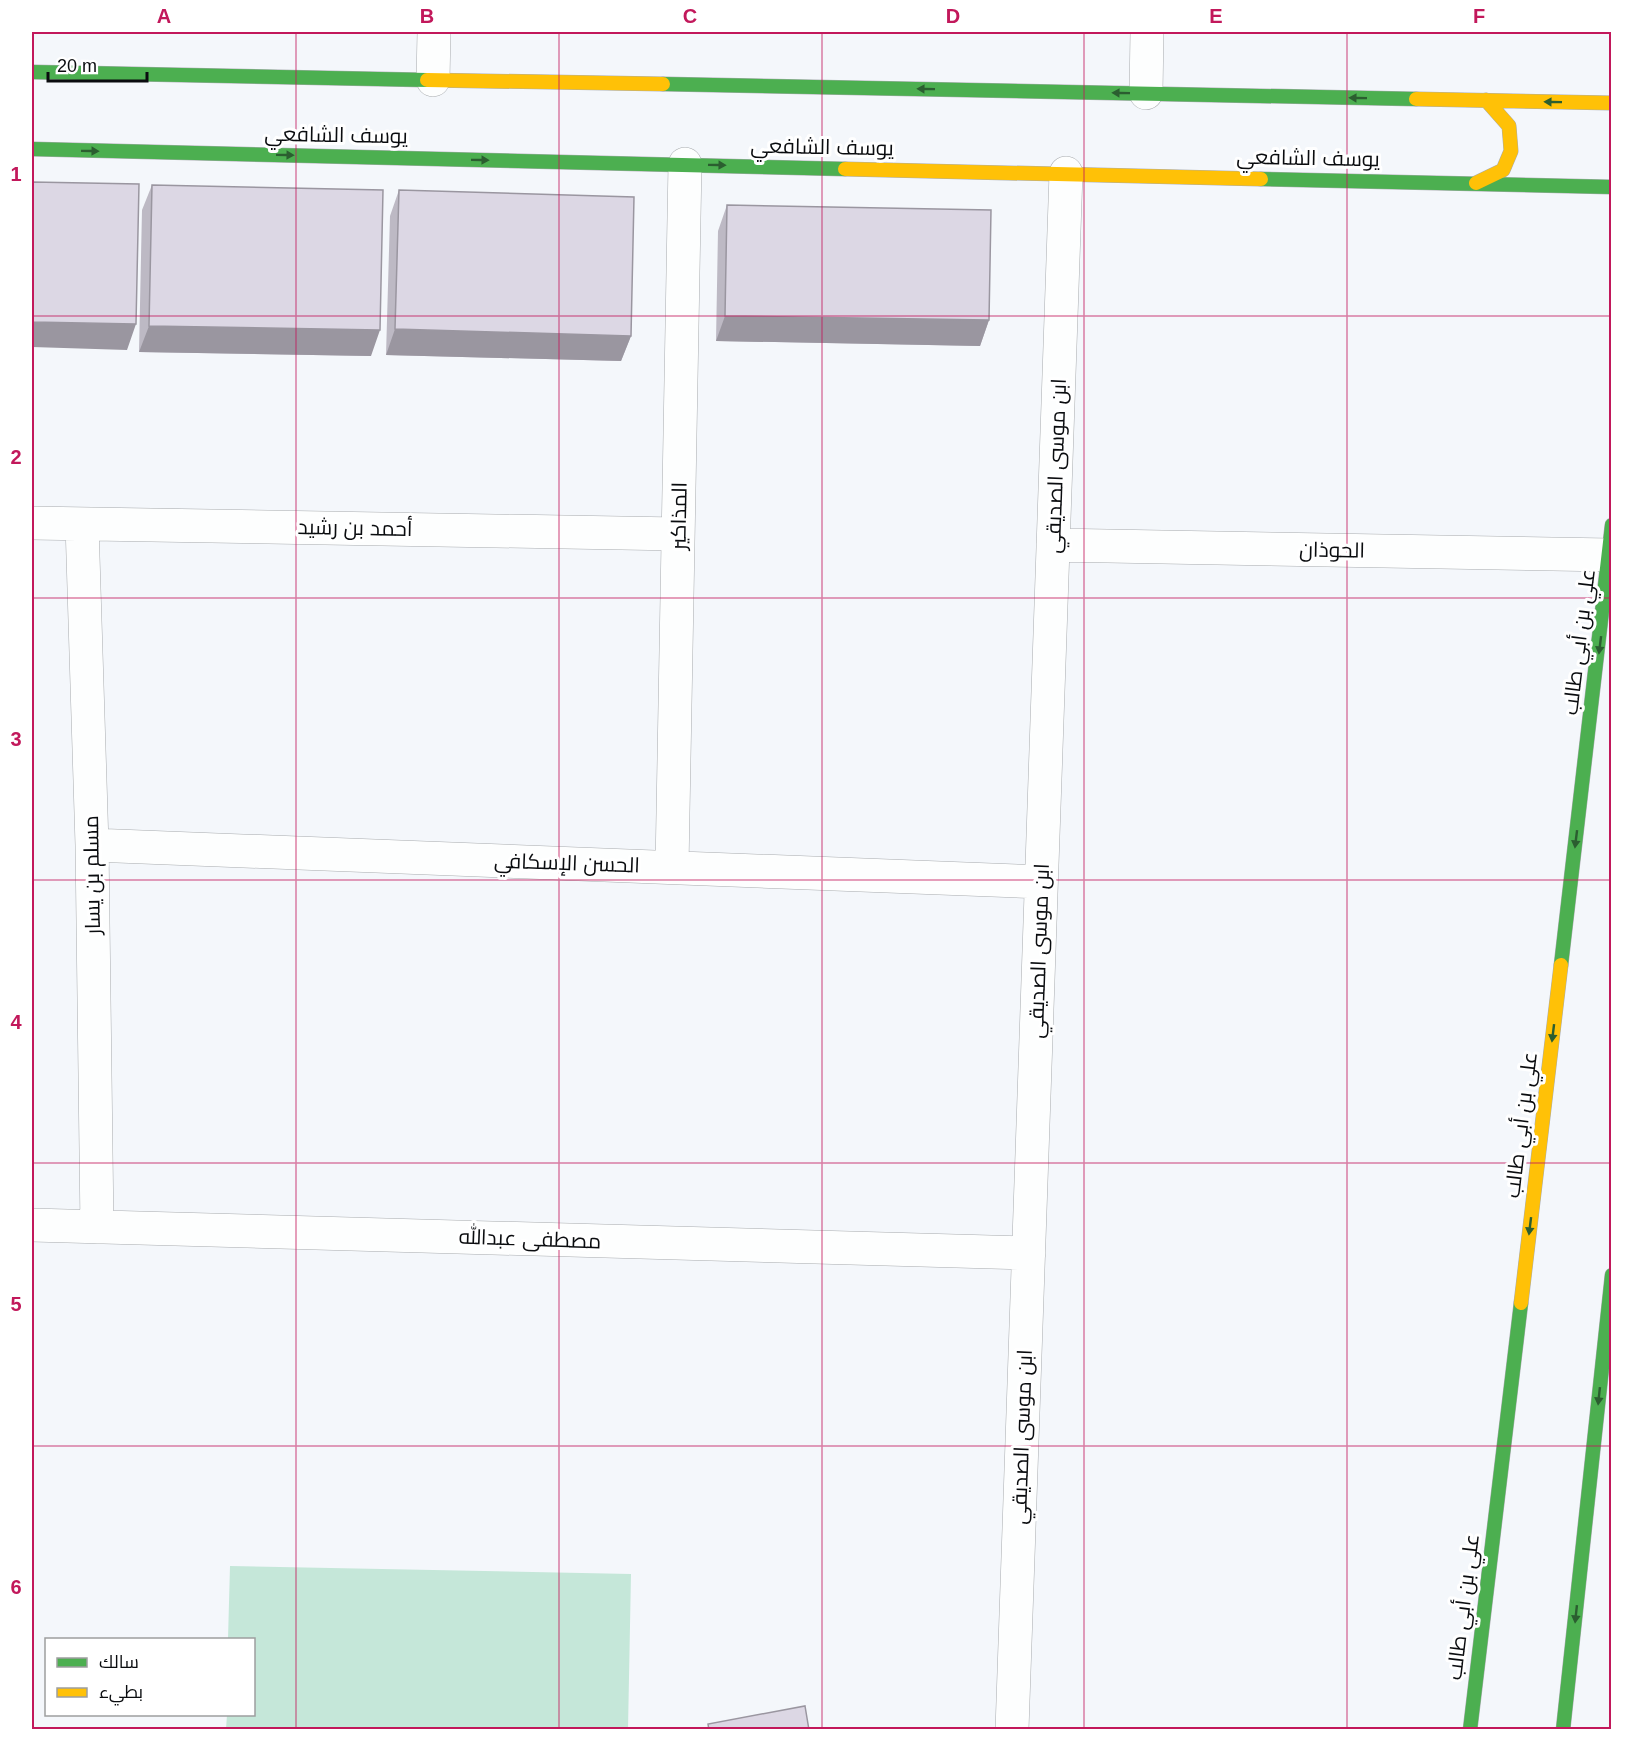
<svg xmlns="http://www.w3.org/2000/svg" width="1643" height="1761" font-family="Arial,Cairo,sans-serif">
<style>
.green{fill:#c5e7d9}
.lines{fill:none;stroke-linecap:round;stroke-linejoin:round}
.street-casing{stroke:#a9acaf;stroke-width:34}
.fast-casing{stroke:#a9acaf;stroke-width:15}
.slow-casing{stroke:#a9acaf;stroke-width:15}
.street{stroke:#fdfefe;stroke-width:33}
.fast{stroke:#4caf50;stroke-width:14}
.slow{stroke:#ffc107;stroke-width:14}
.wall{fill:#bdb9c4}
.shaded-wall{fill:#9a96a0}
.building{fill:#dcd7e4;stroke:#9a96a0;stroke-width:1.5}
.oneway{fill:#2b5e30}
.grid{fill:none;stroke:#c2185b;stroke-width:1.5;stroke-opacity:0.55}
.labels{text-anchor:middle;stroke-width:6;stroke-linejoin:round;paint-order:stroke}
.street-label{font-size:21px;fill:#0a0c0f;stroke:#fff}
.neatline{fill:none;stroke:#c2185b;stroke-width:2}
.grid-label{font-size:20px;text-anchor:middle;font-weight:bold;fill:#c2185b}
</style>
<rect width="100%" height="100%" fill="#f4f7fb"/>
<!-- green -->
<path class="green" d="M230,1566l401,8 -3,155h-402l1,-14 27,-1v-74l-26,-1z"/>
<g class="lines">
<defs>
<path id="street" d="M433,80l1,-48
M1146,93l1,-61
M32,523l646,11
M82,524l10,321 5,382
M1053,545l557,10
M92,845l949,37
M672,867l13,-703
M32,1225l997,28
M1012,1730l54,-1557"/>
<path id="fast" d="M32,72l395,8
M663,84l753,15
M32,149l813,20
M1261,179l351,8
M1561,965l51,-440
M1470,1730l51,-427
M1563,1730l49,-455"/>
<path id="slow" d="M427,80l236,4
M1416,99l196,4
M845,169l416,10
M1476,183l27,-13 8,-19 -2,-25 -23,-26
M1521,1303l40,-338"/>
</defs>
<!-- street casing -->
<use href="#street" class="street-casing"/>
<!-- fast casing -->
<use href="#fast" class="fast-casing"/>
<!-- slow casing -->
<use href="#slow" class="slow-casing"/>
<!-- street -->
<use href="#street" class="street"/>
<!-- fast -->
<use href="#fast" class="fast"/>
<!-- slow -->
<use href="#slow" class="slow"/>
</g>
<!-- wall -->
<path class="wall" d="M152,185l219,171 -232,-4 3,-142z
M399,190l232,146 -10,25 -235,-6 4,-139z
M727,205l262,115 -9,26 -264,-5 2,-110z"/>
<!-- shaded-wall -->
<path class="shaded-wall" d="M725,316l264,4 -9,26 -264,-5z
M32,322l104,2 -9,26 -95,-3z
M149,326l231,4 -9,26 -232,-4z
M395,329l236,7 -10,25 -235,-6z"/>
<!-- building -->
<path class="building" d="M32,182l107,2 -3,140 -104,-2z
M152,185l231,5 -3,140 -231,-4z
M399,190l235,7 -3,139 -236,-7z
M727,205l264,5 -2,110 -264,-4z
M805,1706l4,24h-100l-1,-6z"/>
<!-- one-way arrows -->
<defs><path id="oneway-solid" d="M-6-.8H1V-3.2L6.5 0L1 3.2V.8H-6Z" transform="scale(1.5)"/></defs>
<g class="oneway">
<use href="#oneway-solid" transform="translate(926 89) rotate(-179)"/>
<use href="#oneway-solid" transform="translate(1121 93) rotate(-179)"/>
<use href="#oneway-solid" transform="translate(1358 98) rotate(-179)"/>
<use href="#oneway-solid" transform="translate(1553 102) rotate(-179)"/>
<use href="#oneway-solid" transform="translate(90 151) rotate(1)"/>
<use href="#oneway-solid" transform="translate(285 155) rotate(1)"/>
<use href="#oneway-solid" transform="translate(480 160) rotate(1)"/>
<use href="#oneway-solid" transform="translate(717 165) rotate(1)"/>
<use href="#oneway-solid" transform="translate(1600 645) rotate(97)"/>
<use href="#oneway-solid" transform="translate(1576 839) rotate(97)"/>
<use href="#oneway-solid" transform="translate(1553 1033) rotate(97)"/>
<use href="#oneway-solid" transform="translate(1530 1226) rotate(97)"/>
<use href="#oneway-solid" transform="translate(1599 1396) rotate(96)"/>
<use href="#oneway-solid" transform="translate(1576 1614) rotate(96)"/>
</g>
<!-- grid -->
<path class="grid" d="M296,32v1698M559,32v1698M822,32v1698M1084,32v1698M1347,32v1698M32,316h1580M32,598h1580M32,880h1580M32,1163h1580M32,1446h1580"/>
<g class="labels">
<!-- street labels -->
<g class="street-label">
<text transform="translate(336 135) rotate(1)" y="7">يوسف الشافعي</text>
<text transform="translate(822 147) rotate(1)" y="7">يوسف الشافعي</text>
<text transform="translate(1308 158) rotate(1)" y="7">يوسف الشافعي</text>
<text transform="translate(1056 466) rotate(-88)" y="7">ابن موسى الصديقي</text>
<text transform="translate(679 516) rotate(-89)" y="7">المذاكير</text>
<text transform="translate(355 528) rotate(1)" y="7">أحمد بن رشيد</text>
<text transform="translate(1332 550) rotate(1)" y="7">الحوذان</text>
<text transform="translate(1579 642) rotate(-83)" y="7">علي بن أبي طالب</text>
<text transform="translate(567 863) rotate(2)" y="7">الحسن الإسكافي</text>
<text transform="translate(92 875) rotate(-91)" y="7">مسلم بن يسار</text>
<text transform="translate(1039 951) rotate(-88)" y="7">ابن موسى الصديقي</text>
<text transform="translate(1521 1125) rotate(-83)" y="7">علي بن أبي طالب</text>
<text transform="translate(530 1239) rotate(2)" y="7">مصطفى عبدالله</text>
<text transform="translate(1022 1437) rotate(-88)" y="7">ابن موسى الصديقي</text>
<text transform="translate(1463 1607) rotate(-83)" y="7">علي بن أبي طالب</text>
</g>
</g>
<!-- border -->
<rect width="1643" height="1761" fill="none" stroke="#ffffff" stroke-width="66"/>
<!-- legend -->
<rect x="45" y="1638" width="210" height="78" fill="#ffffff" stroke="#9d9e9f" stroke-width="1.5"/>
<rect x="57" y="1658" width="30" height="9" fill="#4caf50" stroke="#9d9e9f" stroke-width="1.5"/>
<text x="99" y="1668" font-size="18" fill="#0a0c0f">سالك</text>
<rect x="57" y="1688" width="30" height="9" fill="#ffc107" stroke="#9d9e9f" stroke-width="1.5"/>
<text x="99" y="1698" font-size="18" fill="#0a0c0f">بطيء</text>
<!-- scale -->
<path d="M48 72v9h99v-9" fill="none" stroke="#0a0c0f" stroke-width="3"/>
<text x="57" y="72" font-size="18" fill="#0a0c0f" stroke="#ffffff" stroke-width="4.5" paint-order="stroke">20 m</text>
<rect x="33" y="33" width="1577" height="1695" class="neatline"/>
<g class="grid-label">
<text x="164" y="23">A</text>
<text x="427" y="23">B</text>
<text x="690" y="23">C</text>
<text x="953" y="23">D</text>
<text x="1216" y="23">E</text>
<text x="1479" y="23">F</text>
<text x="16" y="181">1</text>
<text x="16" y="464">2</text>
<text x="16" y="746">3</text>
<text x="16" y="1029">4</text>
<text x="16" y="1311">5</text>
<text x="16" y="1594">6</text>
</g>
</svg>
